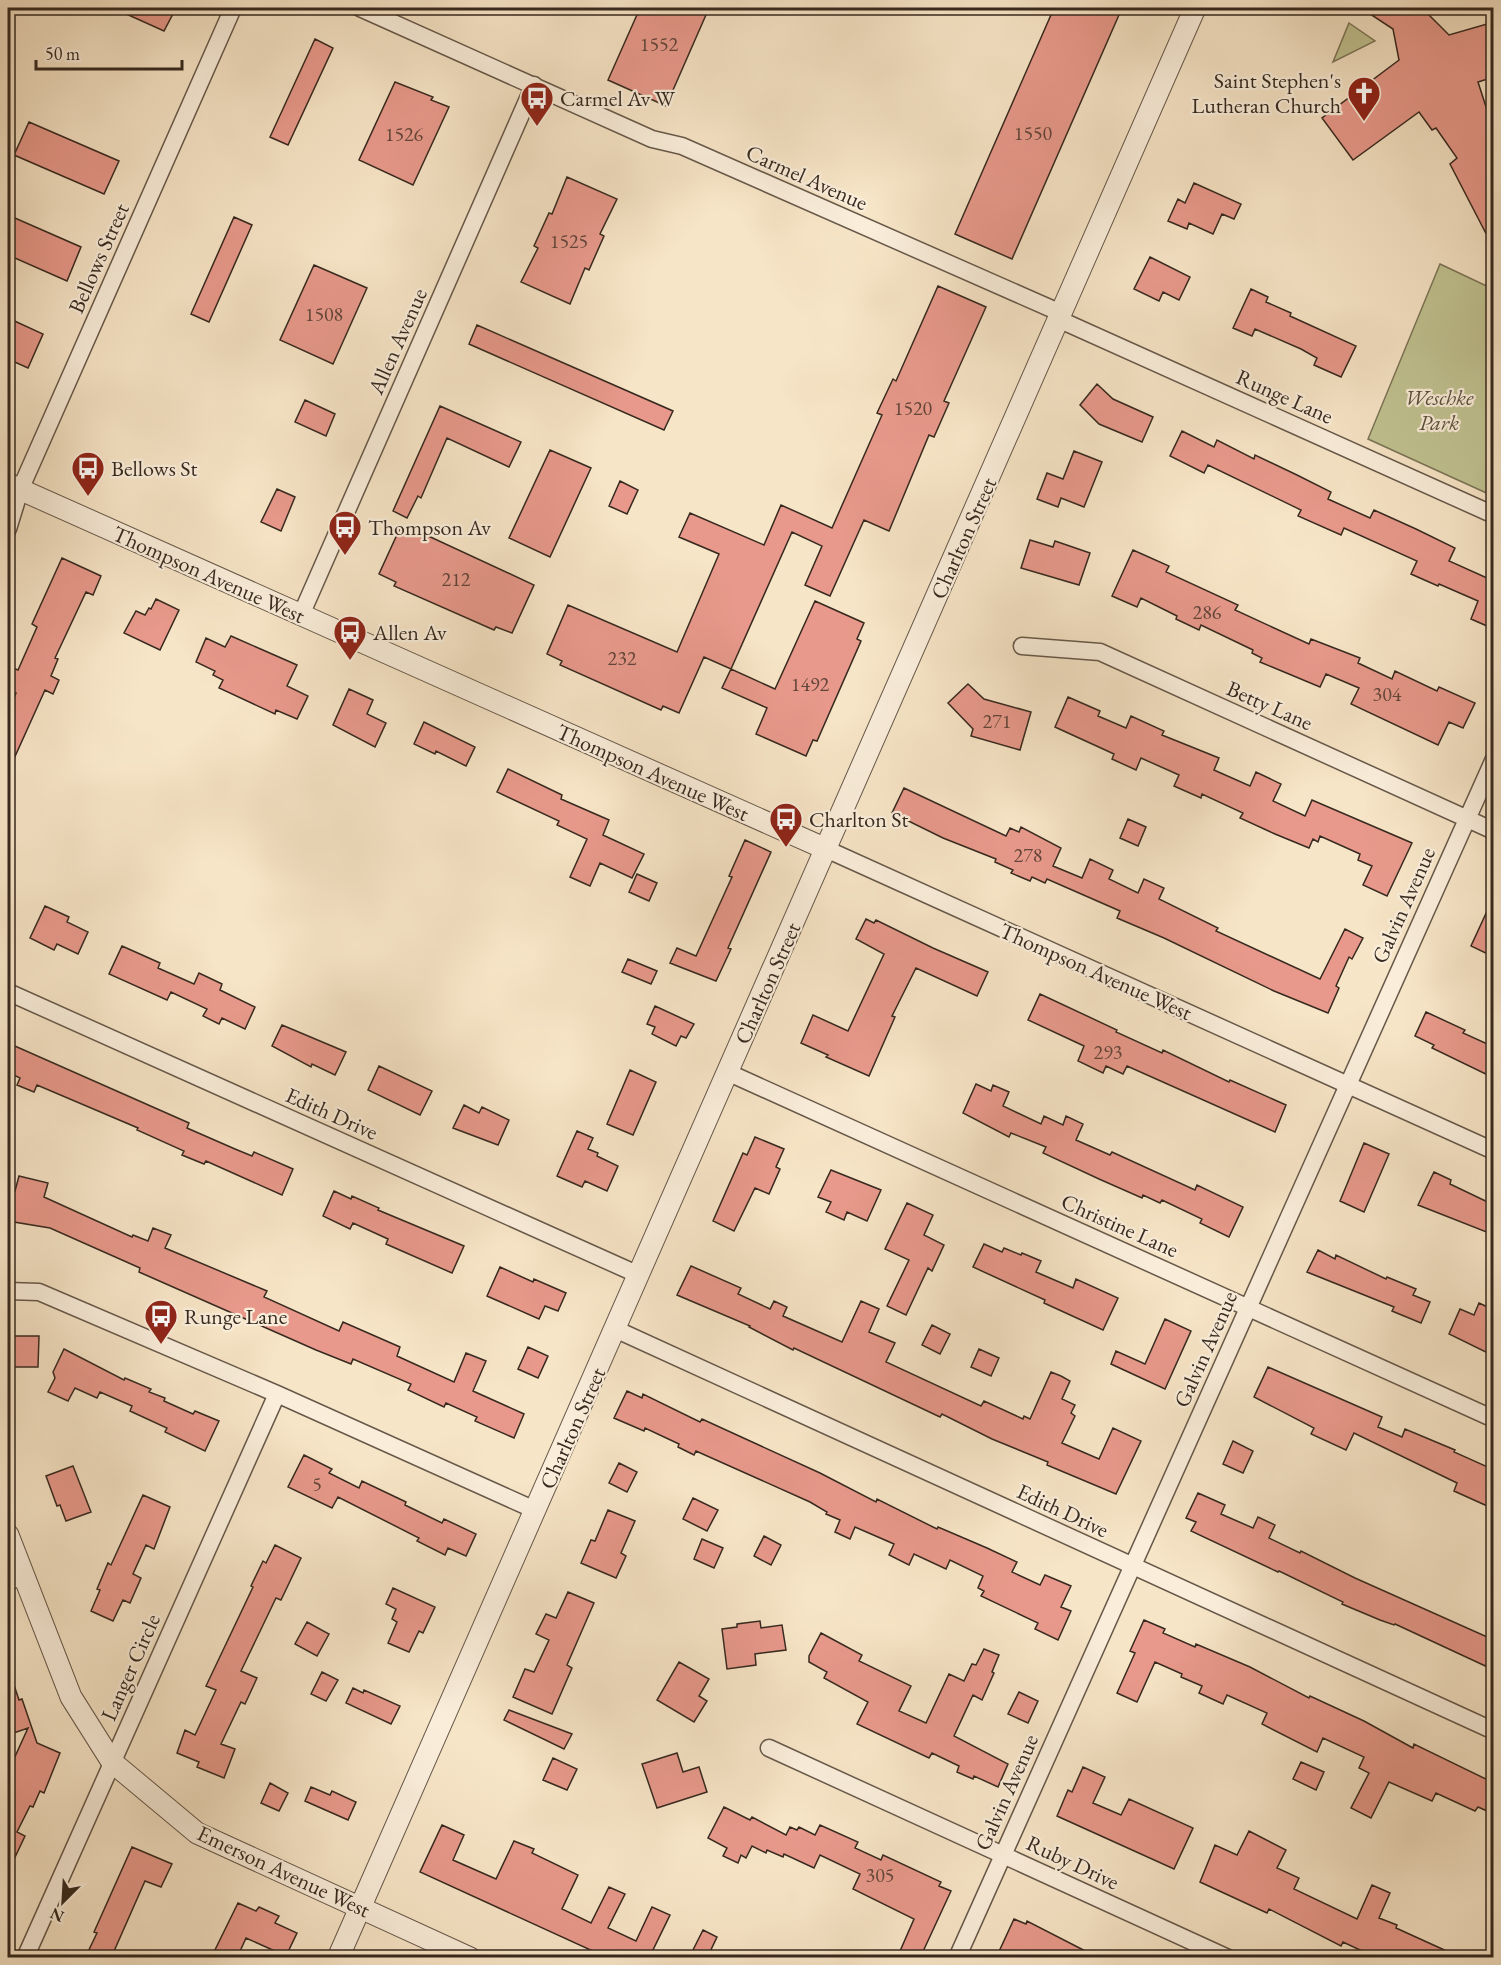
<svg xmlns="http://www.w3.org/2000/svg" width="1501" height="1965" font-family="'EB Garamond',serif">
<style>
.green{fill:#c1c392;stroke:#7c7658;stroke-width:1.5}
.building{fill:#e8998b;stroke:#36291f;stroke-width:1.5}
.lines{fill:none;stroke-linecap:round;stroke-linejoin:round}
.minor-casing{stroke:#665849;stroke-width:19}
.tertiary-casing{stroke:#665849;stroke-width:23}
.minor{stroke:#faeedb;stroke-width:16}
.tertiary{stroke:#faeedb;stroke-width:21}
.labels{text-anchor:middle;stroke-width:4.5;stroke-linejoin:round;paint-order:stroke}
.number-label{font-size:20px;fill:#62453a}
.poi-label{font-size:22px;fill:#36291f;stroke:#faeedb;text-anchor:start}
.street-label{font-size:22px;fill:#36291f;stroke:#faeedb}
.park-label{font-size:22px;font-style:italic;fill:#59503c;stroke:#faeedb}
</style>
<rect width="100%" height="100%" fill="#f7e5c7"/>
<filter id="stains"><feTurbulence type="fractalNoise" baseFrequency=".00333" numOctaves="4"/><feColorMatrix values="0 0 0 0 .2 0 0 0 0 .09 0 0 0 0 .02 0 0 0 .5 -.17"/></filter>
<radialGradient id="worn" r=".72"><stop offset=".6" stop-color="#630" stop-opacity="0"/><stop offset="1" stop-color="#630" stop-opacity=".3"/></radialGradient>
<!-- green -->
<path class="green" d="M1349,23l26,18 -42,21z
M1440,264l53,25v207l-125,-57z"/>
<!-- building -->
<path class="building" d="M113,8h63l-12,23z
M640,8h69l-43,98 -58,-26z
M1054,8h68l-110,251 -57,-25z
M1361,8h61l27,27 45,-13v55l-16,5 10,31 6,-2v138l-44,-85 7,-6 -21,-30 -4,2 -13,-18 -66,48 -31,-42 77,-58 -6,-31z
M315,39l18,9 -45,97 -18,-8z
M395,82l38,15 -2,3 18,7 -36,78 -54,-25z
M29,122l90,39 -15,33 -90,-39z
M567,177l50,22 -17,35 4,2 -15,34 -4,-2 -15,36 -49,-22 17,-34 -4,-2 15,-33 3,1z
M1194,183l47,21 -7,15 -12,-5 -9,20 -24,-11 -2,6 -19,-8 10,-22 7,4z
M8,215l73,32 -14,34 -59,-26z
M234,217l18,8 -43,97 -18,-8z
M1150,257l40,20 -11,23 -16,-8 -4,9 -25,-12z
M314,265l53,23 -34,76 -53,-24z
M938,286l48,21 -42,94 5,2 -15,34 -5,-2 -40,96 -25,-11 -34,76 -25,-11 17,-39 -30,-14 -61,137 -27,-12 -25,56 -16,-7 -2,4 -101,-45 2,-4 -15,-7 21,-49 109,47 42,-98 -40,-17 11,-24 74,32 17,-40 51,23 50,-113 -5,-2 16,-34 3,2z
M1251,289l17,8 -2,5 25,11 -1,3 66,30 -15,31 -27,-12 3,-7 -16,-9 -46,-20 -3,7 -19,-8z
M8,318l35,16 -15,34 -20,-9z
M477,325l196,86 -9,19 -195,-86z
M1097,384l16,15 40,18 -11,25 -43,-18 -19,-19z
M305,400l30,14 -9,22 -31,-14z
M440,406l81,36 -12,25 -62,-29 -26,60 -3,-2 -11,22 -14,-7z
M1182,431l32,16 3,-7 37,19 1,-4 42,20 34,17 -3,7 42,19 4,-8 42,19 39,19 -6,13 38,17 7,-13v64l-23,-10 7,-18 -39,-17 -1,2 -27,-12 6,-13 -73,-33 -3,7 -43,-19 3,-6 -93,-45 -4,8 -34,-17z
M550,450l41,18 -41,89 -41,-19z
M1074,451l28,11 -18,45 -23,-9 -3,9 -21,-8 10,-26 16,6z
M620,481l18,9 -11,24 -18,-8z
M277,489l18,8 -14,34 -20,-9z
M401,526l23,8 110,51 -22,48 -16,-6 -2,3 -100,-44 2,-4 -17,-8z
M1030,540l23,7 2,-6 35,12 -11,32 -58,-17z
M1133,550l36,16 -3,6 72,33 -3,5 74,34 2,-5 49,19 -2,5 34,16 3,-8 42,20 2,-4 36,16 -12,25 -14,-6 -11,23 -87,-41 8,-16 -33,-14 -6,13 -60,-25 2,-4 -10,-5 1,-3 -52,-25 -2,5 -23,-11 1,-3 -36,-18 -4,9 -25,-11z
M62,558l39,18 -8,19 -7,-3 -31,66 3,1 -7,17 8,4 -6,14 -8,-4 -37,82v-58l8,-21 -8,-3v-9l5,-13 5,2 19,-43 -5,-3z
M156,599l23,11 -19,40 -36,-17 12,-22 9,4 4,-7 2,1z
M815,601l49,22 -7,16 4,2 -44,100 -4,-1 -7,16 -50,-22 11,-26 -45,-20 9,-19 44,20z
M231,636l66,29 -10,21 21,10 -11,23 -21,-9 -1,4 -56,-26 4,-8 -10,-5 2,-4 -19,-9 10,-24 19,9z
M968,684l16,15 47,13 -11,38 -49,-14 2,-7 -25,-26z
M349,689l24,11 -6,14 19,9 -11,24 -42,-22z
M1068,697l32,14 -2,5 28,12 5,-12 33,15 -2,4 57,23 -5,12 36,16 6,-14 25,12 -8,17 32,15 7,-16 100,43 -25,53 -24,-11 9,-19 -14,-6 2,-6 -40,-18 -2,6 -5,-3 -4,9 -34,-14 -35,-16 3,-5 -41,-19 -1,4 -27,-12 5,-11 -38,-17 -5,12 -24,-11 2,-5 -59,-27z
M424,722l51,25 -9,19 -30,-15 -1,3 -21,-10z
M508,769l54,26 -1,4 48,21 -6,15 41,19 -12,24 -32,-15 -10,23 -20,-9 17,-38 -30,-14 2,-4 -62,-29z
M904,788l102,48 4,-8 9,4 2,-5 40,21 -8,18 29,12 8,-19 23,11 -4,9 29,14 6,-14 20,9 -5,11 59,29 -2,3 104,48 25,-50 18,9 -11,21 -3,-2 -13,29 3,2 -11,25 -54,-22 -110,-53 -47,-20 3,-7 -73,-32 -2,4 -13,-6 -2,4 -19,-8 2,-3 -18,-8 1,-3 -53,-21 -51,-25z
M1128,819l18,8 -8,19 -18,-8z
M745,840l26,12 -43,96 3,1 -15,32 -46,-18 7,-15 19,8 36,-79 -3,-1z
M637,874l20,9 -8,18 -20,-9z
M1494,896v61l-23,-11z
M45,906l24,11 -2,5 21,10 -10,22 -21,-10 -3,6 -24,-12z
M866,919l8,4 2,-3 57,28 55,24 -11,24 -61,-28 -24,48 3,1 -26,59 -43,-19 2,-2 -27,-12 12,-28 35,16 36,-77 -28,-15z
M122,946l38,17 -2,5 36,16 5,-11 23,11 -2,6 35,17 -10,22 -23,-11 -3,6 -16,-8 4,-7 -36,-17 -4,8 -58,-26z
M628,959l29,12 -6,13 -29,-12z
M1040,994l77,36 -1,2 46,21 1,-3 66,32 1,-2 56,25 -11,27 -148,-66 -4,8 -17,-8 -3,7 -25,-12 6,-15 -56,-26z
M655,1006l39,18 -8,14 -5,-2 -5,10 -24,-12 3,-7 -8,-3z
M1426,1012l39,18 -2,3 31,14v31l-62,-30 2,-3 -19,-9z
M282,1025l64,27 -11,23 -23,-11 -1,3 -39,-21z
M8,1043l181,80 -2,5 48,21 17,7 2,-4 39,17 -11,26 -76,-34 -2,3 -22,-9 2,-4 -47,-21 1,-2 -101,-43 -3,7 -17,-7 3,-7 -12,-6z
M379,1066l53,25 -12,24 -52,-25z
M630,1070l26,12 -23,53 -26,-11z
M976,1084l15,7 2,-6 16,7 -6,14 38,18 3,-8 19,9 3,-9 17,8 -7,16 34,15 2,-3 83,38 2,-5 46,22 -14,30 -29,-14 2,-4 -40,-19 -2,3 -17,-8 -1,3 -43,-19 -56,-26 3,-6 -35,-14 -2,4 -46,-24z
M464,1105l15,8 3,-6 27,13 -11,25 -45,-17z
M577,1131l16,7 -5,11 10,4 -1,3 21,10 -11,25 -22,-10 -3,6 -25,-11z
M755,1137l29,12 -8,18 4,2 -11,25 -14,-6 -21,43 -21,-10 30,-68 4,2z
M1364,1143l25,11 -25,58 -24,-11z
M831,1170l50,20 -14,31 -20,-9 -3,8 -18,-8 5,-10 -13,-5z
M1434,1172l17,8 -1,4 44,21v30l-76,-30z
M19,1176l29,7 -4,14 88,40 1,-2 15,6 5,-13 18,7 -6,13 102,43 -3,6 75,34 4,-9 57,25 -3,9 57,26 12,-29 20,8 -13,30 51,23 -10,24 -39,-17 2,-4 -31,-14 -2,4 -36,-17 3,-6 -58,-25 -2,5 -35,-14 -177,-78 1,-4 -90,-40 -42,-7v-31l7,1z
M334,1191l17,8 1,-3 27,12 -1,2 86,36 -12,27 -66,-29 2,-5 -35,-16 -3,6 -27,-13z
M907,1203l26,12 -9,20 20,10 -12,26 -4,-3 -22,47 -19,-9 22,-46 -24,-11z
M984,1244l18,8 2,-4 17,7 1,-2 19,8 -5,11 37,16 3,-9 42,19 -15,32 -59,-27 1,-3 -72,-33z
M1318,1250l17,9 1,-4 50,24 1,-2 29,12 -3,6 17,7 -9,21 -29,-12 2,-4 -87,-35z
M691,1266l50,22 -3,6 32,15 4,-8 13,6 -4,9 59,26 19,-41 18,8 -10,23 26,11 -9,19 95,44 3,-5 39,18 1,-3 6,3 21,-47 10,4 9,5 -8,18 13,6 -4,8 4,3 -13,27 37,16 14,-31 28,13 -25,53 -69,-29 1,-3 -56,-23 -50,-25 -2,3 -146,-69 -1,2 -44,-23 1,-1 -73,-31z
M500,1267l33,15 1,-3 32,14 -8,18 -13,-5 -6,13 -52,-23z
M1479,1303l15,7v7l-6,12 6,2v25l-45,-22 11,-25 14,6z
M1165,1319l26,12 -26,58 -54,-25 5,-13 29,13z
M932,1325l18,9 -10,20 -18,-9z
M8,1336h31l-1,31h-30z
M528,1347l20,9 -10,22 -20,-9z
M64,1349l60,31 1,-2 26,11 -2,3 16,6 -1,3 29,13 2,-3 24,10 -14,30 -40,-19 2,-4 -37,-17 2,-5 -32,-14 -3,6 -22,-10 -7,13 -20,-9 7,-14 -2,-6z
M979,1349l20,9 -8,18 -20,-9z
M1268,1367l114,50 -4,10 24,10 3,-8 50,21 -1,2 36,16 -3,6 7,3v32l-40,-18 3,-8 -103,-50 -8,17 -35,-16 3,-6 -60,-31z
M627,1391l15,7 1,-4 57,28 2,-3 118,54 56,29 1,-3 60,30 1,-2 49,21 30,14 -5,10 28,13 5,-10 26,11 -10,21 10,4 -13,29 -23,-11 3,-6 -57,-27 3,-5 -6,-3 5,-12 -33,-16 -4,9 -32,-15 -5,11 -20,-10 5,-11 -39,-17 -5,12 -15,-7 5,-12 -14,-6 1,-2 -17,-10 -114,-51 -2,4 -16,-8 1,-3 -34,-16 -1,3 -30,-13z
M1233,1441l20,10 -10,22 -20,-9z
M304,1455l28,14 -3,4 30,15 3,-7 44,21 -1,3 37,18 2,-4 32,15 -10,22 -18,-8 -3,7 -28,-14 2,-3 -81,-41 -6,11 -44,-21z
M619,1463l18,9 -10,20 -18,-9z
M73,1466l18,46 -25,9 -6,-16 -3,1 -11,-30z
M1198,1493l27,12 -4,9 32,14 5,-11 17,8 -6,13 31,15 1,-2 54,27 139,62v30l-99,-46 -1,1 -14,-5 -38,-16 1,-2 -64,-31 -1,1 -87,-41 5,-9 -10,-4z
M143,1495l27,12 -16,42 -8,-4 -13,29 8,4 -11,25 -7,-3 -10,21 -22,-10 9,-21 -3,-1 11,-26 3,2z
M693,1498l25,12 -11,21 -24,-12z
M608,1510l27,11 -14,32 5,3 -10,22 -35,-15 10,-23 4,1z
M764,1536l17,9 -10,20 -17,-9z
M702,1539l21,9 -9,20 -20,-9z
M275,1545l26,13 -20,42 -5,-2 -35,73 16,7 -12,26 -4,-2 -20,42 14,5 -11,29 -27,-11 2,-5 -22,-9 8,-23 10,5 21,-45 -10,-4 47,-99 -2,-1 12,-25 3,2z
M393,1588l42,19 -12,26 -4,-2 -10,21 -21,-9 9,-21 -5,-3 4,-10 -10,-5z
M568,1592l26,11 -27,62 5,3 -20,46 -39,-17 12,-28 9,3 15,-32 -13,-6 10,-20 10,4z
M1144,1620l21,9 -2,4 32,14 1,-3 54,23 59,31 1,-2 54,25 49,27 1,-4 80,39v31l-16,-7 -3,4 -39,-18 -4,8 -43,-19 -18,36 -20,-10 18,-35 -10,-5 5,-11 -41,-19 -6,14 -55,-28 5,-11 -40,-18 -4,9 -24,-11 3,-7 -21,-9 1,-3 -27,-12 -18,40 -20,-9 18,-40 -5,-2z
M760,1621l1,7 21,-3 4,25 -31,4 1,11 -29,4 -5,-40 15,-2v-3z
M307,1622l22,12 -12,22 -22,-12z
M821,1633l41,22 -3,6 52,25 -12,25 27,12 23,-49 15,7 8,-17 4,1 8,-16 15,6 -7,17 2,1 -12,27 -9,-5 -19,41 54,28 -10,23 -24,-11 -1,3 -16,-7 2,-6 -27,-13 -3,5 -72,-34 11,-22 -44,-24 3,-6 -18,-10v-6z
M679,1662l30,17 -10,17 8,5 -13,21 -37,-22z
M322,1672l16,8 -12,21 -15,-7z
M8,1673h2l9,27 3,-1 15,44 23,10 -16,40 -4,-2 -7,16 -3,-1 -13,26 8,4 -17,36v-100l20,-44 -20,7z
M353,1688l10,5 1,-3 36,16 -9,18 -45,-21z
M1019,1692l19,9 -10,22 -20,-9z
M509,1710l63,24 -8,15 -60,-29z
M677,1753l6,19 16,-5 8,25 -50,16 -15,-44z
M553,1758l24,11 -10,21 -24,-10z
M1301,1762l23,10 -8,18 -23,-11z
M1083,1767l22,10 -12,26 28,12 8,-16 64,29 -19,41 -117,-53 11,-26 4,2z
M270,1783l18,10 -9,18 -18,-8z
M311,1787l19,8 2,-4 24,11 -8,18 -43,-19z
M724,1807l26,13 2,-3 34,18 4,-8 7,3 2,-3 16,8 5,-10 38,17 -3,6 26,12 2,-5 58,27 -2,4 12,5 -31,67h-23l17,-39 -61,-30 7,-15 -40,-19 -6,13 -30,-14 -1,3 -16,-7 -1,3 -14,-7 -6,12 -5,-3 -3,8 -15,-7 4,-8 -19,-10z
M442,1825l22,10 -11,25 43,19 18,-38 20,8 -2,4 46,22 -16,34 29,14 18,-36 16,7 -17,34 28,13 16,-34 18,8 -17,35 17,8h-62l-188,-86z
M1249,1831l37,19 -9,18 22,10 -5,11 63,30 15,-34 18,8 -11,25 18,7 -1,3 66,30h-85l-34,-16 -2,4 -72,-37 -2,4 -67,-31 15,-37 22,10z
M132,1847l40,17 -11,23 -16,-6 -34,77h-26l12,-25 -3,-1z
M238,1903l18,8 3,-4 20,9 -4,7 22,10 -11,23 -40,-18 -9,20h-26z
M1014,1919l12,5 1,-3 72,37h-103z
M703,1930l14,7 -10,21h-18z"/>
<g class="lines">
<defs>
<path id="minor" d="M360,8l292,131 30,7 379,167
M1058,319l436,196
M8,529l12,-39 213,-482
M301,615l233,-530
M1022,646l78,6 394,179
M826,849l668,302
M8,992l631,283
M727,1072l767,347
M8,1291l31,1 238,102 258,116
M615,1329l879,402
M8,1582l15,-6
M769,1748l459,210
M25,1958l252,-564
M957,1958l537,-1199"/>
<path id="tertiary" d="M8,484l818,365
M8,1535l63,162 41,65 85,71 273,125
M338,1958l857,-1950"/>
</defs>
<!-- minor casing -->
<use href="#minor" class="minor-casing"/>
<!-- tertiary casing -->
<use href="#tertiary" class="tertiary-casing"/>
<!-- minor -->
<use href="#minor" class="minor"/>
<!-- tertiary -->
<use href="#tertiary" class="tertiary"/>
</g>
<!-- icons -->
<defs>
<symbol id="church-pin" viewBox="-11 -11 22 30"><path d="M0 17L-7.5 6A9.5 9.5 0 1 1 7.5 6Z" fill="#8f2418" stroke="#faeedb"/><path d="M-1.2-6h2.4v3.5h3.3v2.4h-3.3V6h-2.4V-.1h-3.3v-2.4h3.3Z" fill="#fff"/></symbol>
<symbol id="bus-pin" viewBox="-11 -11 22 30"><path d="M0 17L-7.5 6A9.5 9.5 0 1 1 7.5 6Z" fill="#8f2418" stroke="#faeedb"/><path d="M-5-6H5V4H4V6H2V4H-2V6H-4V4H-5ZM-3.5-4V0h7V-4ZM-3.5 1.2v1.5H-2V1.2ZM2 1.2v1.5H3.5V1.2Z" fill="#fff"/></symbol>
</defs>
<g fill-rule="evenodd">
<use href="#church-pin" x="1345" y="74" width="38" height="52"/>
<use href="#bus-pin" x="518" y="79" width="38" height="52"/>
<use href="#bus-pin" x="69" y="449" width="38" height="52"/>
<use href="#bus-pin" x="326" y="508" width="38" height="52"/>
<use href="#bus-pin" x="331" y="613" width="38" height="52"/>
<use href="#bus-pin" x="767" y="800" width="38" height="52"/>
<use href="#bus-pin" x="142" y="1297" width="38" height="52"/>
</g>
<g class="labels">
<!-- number labels -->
<g class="number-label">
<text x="659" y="51">1552</text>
<text x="1033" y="140">1550</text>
<text x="404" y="141">1526</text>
<text x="569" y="248">1525</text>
<text x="324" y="321">1508</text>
<text x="913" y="415">1520</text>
<text x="456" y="586">212</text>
<text x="1207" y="619">286</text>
<text x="622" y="665">232</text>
<text x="810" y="691">1492</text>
<text x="1387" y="701">304</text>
<text x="997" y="728">271</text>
<text x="1028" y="862">278</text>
<text x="1108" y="1059">293</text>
<text x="317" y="1491">5</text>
<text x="880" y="1882">305</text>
</g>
<!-- poi labels -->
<g class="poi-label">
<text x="1341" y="88" text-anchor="end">Saint Stephen's<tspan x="1341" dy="25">Lutheran Church</tspan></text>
<text x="560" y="106">Carmel Av W</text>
<text x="111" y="476">Bellows St</text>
<text x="368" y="535">Thompson Av</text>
<text x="373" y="640">Allen Av</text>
<text x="809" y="827">Charlton St</text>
<text x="184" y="1324">Runge Lane</text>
</g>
<!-- street labels -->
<g class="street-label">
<text transform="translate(807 177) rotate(24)" y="8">Carmel Avenue</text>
<text transform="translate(98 258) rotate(-66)" y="8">Bellows Street</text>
<text transform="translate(397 341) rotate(-66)" y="8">Allen Avenue</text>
<text transform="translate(1285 396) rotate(24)" y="8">Runge Lane</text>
<text transform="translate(963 538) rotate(-66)" y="8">Charlton Street</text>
<text transform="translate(209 574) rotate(24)" y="8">Thompson Avenue West</text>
<text transform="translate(1270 705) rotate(24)" y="8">Betty Lane</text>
<text transform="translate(653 772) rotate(24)" y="8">Thompson Avenue West</text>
<text transform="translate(1403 905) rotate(-66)" y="8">Galvin Avenue</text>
<text transform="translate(1096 971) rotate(24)" y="8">Thompson Avenue West</text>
<text transform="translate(767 983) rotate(-66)" y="8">Charlton Street</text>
<text transform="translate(332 1113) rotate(24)" y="8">Edith Drive</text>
<text transform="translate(1120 1225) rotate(24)" y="8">Christine Lane</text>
<text transform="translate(1205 1349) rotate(-66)" y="8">Galvin Avenue</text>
<text transform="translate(572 1428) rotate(-66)" y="8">Charlton Street</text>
<text transform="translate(1063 1510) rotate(25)" y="8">Edith Drive</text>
<text transform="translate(130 1667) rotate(-66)" y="8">Langer Circle</text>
<text transform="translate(1006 1792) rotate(-66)" y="8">Galvin Avenue</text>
<text transform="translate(1073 1862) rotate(25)" y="8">Ruby Drive</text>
<text transform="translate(284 1871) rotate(25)" y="8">Emerson Avenue West</text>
</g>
<!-- park labels -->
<g class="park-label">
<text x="1439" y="405">Weschke<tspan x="1439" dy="25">Park</tspan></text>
</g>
</g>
<!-- margin -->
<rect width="1501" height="1965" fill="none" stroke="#f7e5c7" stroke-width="30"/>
<rect x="9" y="9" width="1483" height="1947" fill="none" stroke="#36291f" stroke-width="3"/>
<rect x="15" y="15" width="1471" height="1935" fill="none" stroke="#36291f" stroke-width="1.5"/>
<!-- north arrow -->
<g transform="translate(63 1902) rotate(204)" stroke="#faeedb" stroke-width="4.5" paint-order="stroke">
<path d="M0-4.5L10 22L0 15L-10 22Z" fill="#36291f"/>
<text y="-9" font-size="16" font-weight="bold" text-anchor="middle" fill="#36291f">N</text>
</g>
<!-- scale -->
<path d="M36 60v9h146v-9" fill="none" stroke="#36291f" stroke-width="3"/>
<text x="45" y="60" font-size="18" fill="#36291f" stroke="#faeedb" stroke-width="4.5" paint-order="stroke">50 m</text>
<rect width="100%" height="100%" filter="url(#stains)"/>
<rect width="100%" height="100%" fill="url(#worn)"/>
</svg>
